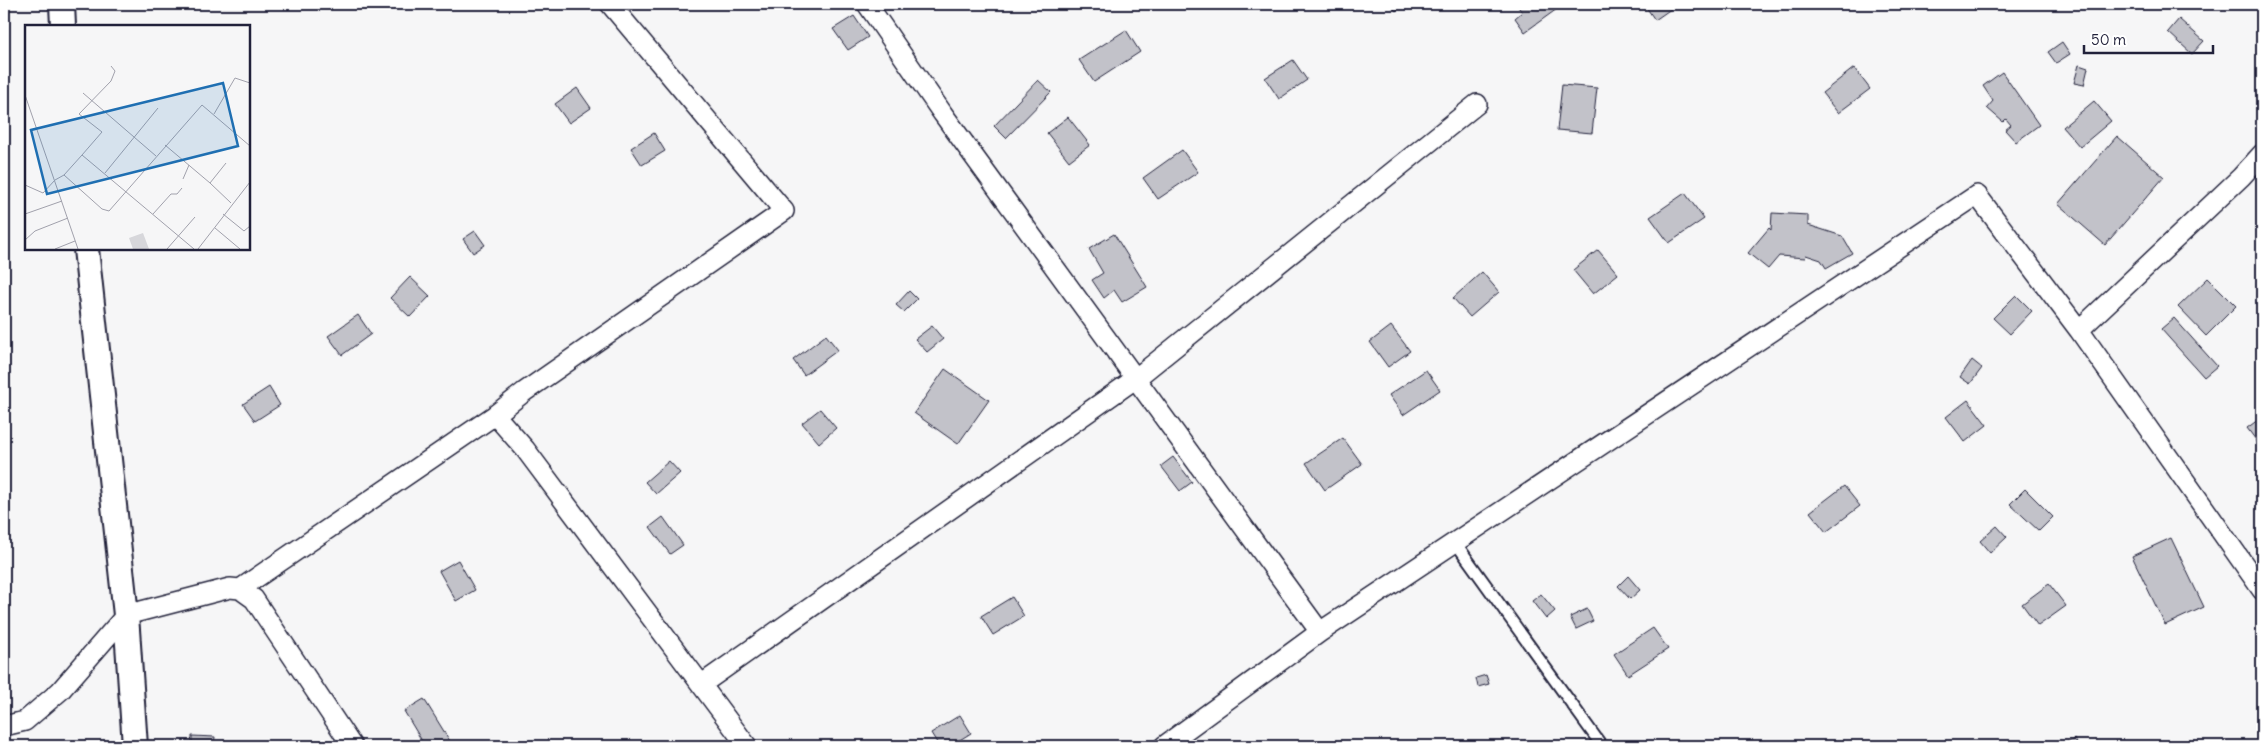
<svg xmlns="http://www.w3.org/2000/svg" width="2266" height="750" font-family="Delius,sans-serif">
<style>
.building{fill:#c2c2c9;stroke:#22223b}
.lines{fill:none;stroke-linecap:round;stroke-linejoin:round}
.service-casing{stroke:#22223b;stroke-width:14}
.minor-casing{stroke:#22223b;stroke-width:22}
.tertiary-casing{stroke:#22223b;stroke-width:28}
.service{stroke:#fff;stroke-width:10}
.minor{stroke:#fff;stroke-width:19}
.tertiary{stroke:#fff;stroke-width:24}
.inset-road{fill:none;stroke:#a1a1ac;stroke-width:1}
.view{fill:#1f6fb2;fill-opacity:0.15;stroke:#1f6fb2;stroke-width:2.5}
.inset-edge{fill:none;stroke:#22223b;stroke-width:2.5}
</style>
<rect width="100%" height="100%" fill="#f6f6f7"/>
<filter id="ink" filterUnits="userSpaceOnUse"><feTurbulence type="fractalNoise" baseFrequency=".02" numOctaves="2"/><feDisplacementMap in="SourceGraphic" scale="10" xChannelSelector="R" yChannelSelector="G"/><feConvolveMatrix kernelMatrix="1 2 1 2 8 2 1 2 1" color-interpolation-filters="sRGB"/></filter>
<g filter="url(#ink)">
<!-- building -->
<path class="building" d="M1389,4h14l-7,7z
M1516,4h38l3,5 -32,23 -10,-14 7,-6z
M1644,4h34l-23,16z
M854,16l14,21 -20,13 -15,-21z
M2179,19l25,22 -12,13 -24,-22z
M1126,30l14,22 -46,30 -15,-22z
M2062,42l8,12 -14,9 -8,-11z
M1293,60l14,20 -28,19 -14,-21z
M2079,65l9,3 -4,17 -10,-2z
M1854,68l16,21 -32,24 -16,-20z
M2002,72l37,53 -23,17 -11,-12 6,-5 -5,-6 -3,3 -16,-14 6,-7 -10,-15z
M1038,80l13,12 -45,46 -12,-12z
M1562,85l35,3 -5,45 -35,-3z
M577,88l14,20 -22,15 -14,-19z
M2094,101l17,20 -31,26 -17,-20z
M1068,117l22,28 -21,16 -22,-28z
M654,133l11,18 -23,14 -11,-17z
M2117,136l47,41 -59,68 -47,-41z
M1182,150l16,22 -40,27 -15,-21z
M1685,193l19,26 -35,24 -19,-26z
M1772,213l36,2v10l34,11 10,17 -26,15 -5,-8 -15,-5 -1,3 -26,-2 -11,13 -20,-16 21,-25 2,2z
M475,231l10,14 -12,8 -10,-14z
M1114,234l33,53 -25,15 -8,-12 -10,8 -12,-18 11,-7 -14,-24z
M1598,250l20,24 -25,20 -20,-24z
M1482,272l17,20 -29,25 -17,-19z
M410,277l20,19 -20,21 -20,-19z
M2208,278l28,28 -30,30 -28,-29z
M909,291l8,8 -13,13 -8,-7z
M2016,295l16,16 -22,23 -17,-16z
M358,315l13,19 -29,21 -14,-19z
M2174,318l43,48 -13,11 -43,-48z
M932,326l11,13 -16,13 -12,-13z
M1391,326l19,25 -22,16 -18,-25z
M826,335l12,15 -34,25 -11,-15z
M1972,360l10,8 -12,16 -10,-7z
M945,369l44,31 -31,44 -44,-31z
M1426,370l14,20 -37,25 -14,-20z
M269,387l11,18 -25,16 -12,-17z
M1968,400l19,25 -22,17 -19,-25z
M820,409l16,19 -17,15 -17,-20z
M2262,417v31l-15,-20z
M1343,438l19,26 -37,26 -19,-27z
M1173,457l19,25 -12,9 -19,-25z
M669,461l11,12 -24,21 -11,-12z
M1844,486l16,20 -34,26 -16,-20z
M2025,489l28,28 -14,14 -29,-27z
M663,517l20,28 -13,9 -20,-27z
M1997,526l10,11 -17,16 -10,-12z
M2171,538l33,69 -39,18 -33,-69z
M458,560l17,30 -19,11 -17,-30z
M1628,576l12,14 -10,9 -12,-13z
M2049,584l17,22 -28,20 -16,-22z
M1541,594l14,17 -9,8 -14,-18z
M1012,597l12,19 -31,19 -12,-19z
M1587,609l6,12 -17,8 -6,-12z
M1653,628l15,21 -40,26 -14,-21z
M1486,675l3,9 -11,3 -2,-9z
M424,699l29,47h-28l-21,-35z
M960,715l11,18 -21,13h-11l-8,-13z
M192,736l23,1 -1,9h-22z
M2074,739l5,7h-18z"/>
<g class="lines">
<defs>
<path id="service" d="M1455,542l147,204"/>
<path id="minor" d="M867,4l76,110 377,518
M2079,330l162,-153 21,-23
M495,415l29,-23 260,-181 -174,-207
M240,589l255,-174 30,34 222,297
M702,684l433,-305 342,-275
M4,726l21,-5 35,-30 66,-76 104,-27 10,1 14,10 98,147
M1164,746l156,-114 657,-437 102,135 183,260"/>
<path id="tertiary" d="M62,4l1,22
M86,249l40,366 9,131"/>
</defs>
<!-- service casing -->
<use href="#service" class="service-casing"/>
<!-- minor casing -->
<use href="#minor" class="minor-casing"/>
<!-- tertiary casing -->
<use href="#tertiary" class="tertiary-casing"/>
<!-- service -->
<use href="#service" class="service"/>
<!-- minor -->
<use href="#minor" class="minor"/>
<!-- tertiary -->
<use href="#tertiary" class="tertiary"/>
</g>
</g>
<!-- overview -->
<g transform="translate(25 25)">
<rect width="225" height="225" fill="#f6f6f7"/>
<path d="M118,208l6,16h-16l-4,-11z" fill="#d7d7db"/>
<path class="inset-road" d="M58,68l73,63M0,70l53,154M189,89l21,-36 15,5M140,120l45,38M57,130l20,-23 -23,-18 32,-33 4,-10 -4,-5M201,138l-16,20 21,20M80,148l53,-65M39,150l18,-20 112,94M158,154l6,-14M0,160l18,8 12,-13 9,-5 38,34 7,2 93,-106 48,41M0,189l37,-13M128,189l18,-20h6l5,-6M198,189l21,17 6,-5M190,203l25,21M0,215l10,-9 33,-13M30,224l20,-8M142,224l28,-32M173,224l52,-67"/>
<path class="view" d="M198,58l15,63 -191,48 -16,-64z"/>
<rect width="225" height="225" class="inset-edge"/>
</g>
<!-- margin -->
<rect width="2266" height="750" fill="none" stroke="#fff" stroke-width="20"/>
<rect x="10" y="10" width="2246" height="730" fill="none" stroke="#22223b" stroke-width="2" filter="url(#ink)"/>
<!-- scale -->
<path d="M2084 45v8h129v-8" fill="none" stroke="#22223b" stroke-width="2.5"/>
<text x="2091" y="45" font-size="15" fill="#22223b" stroke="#ffffff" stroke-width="4" paint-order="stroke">50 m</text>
</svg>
